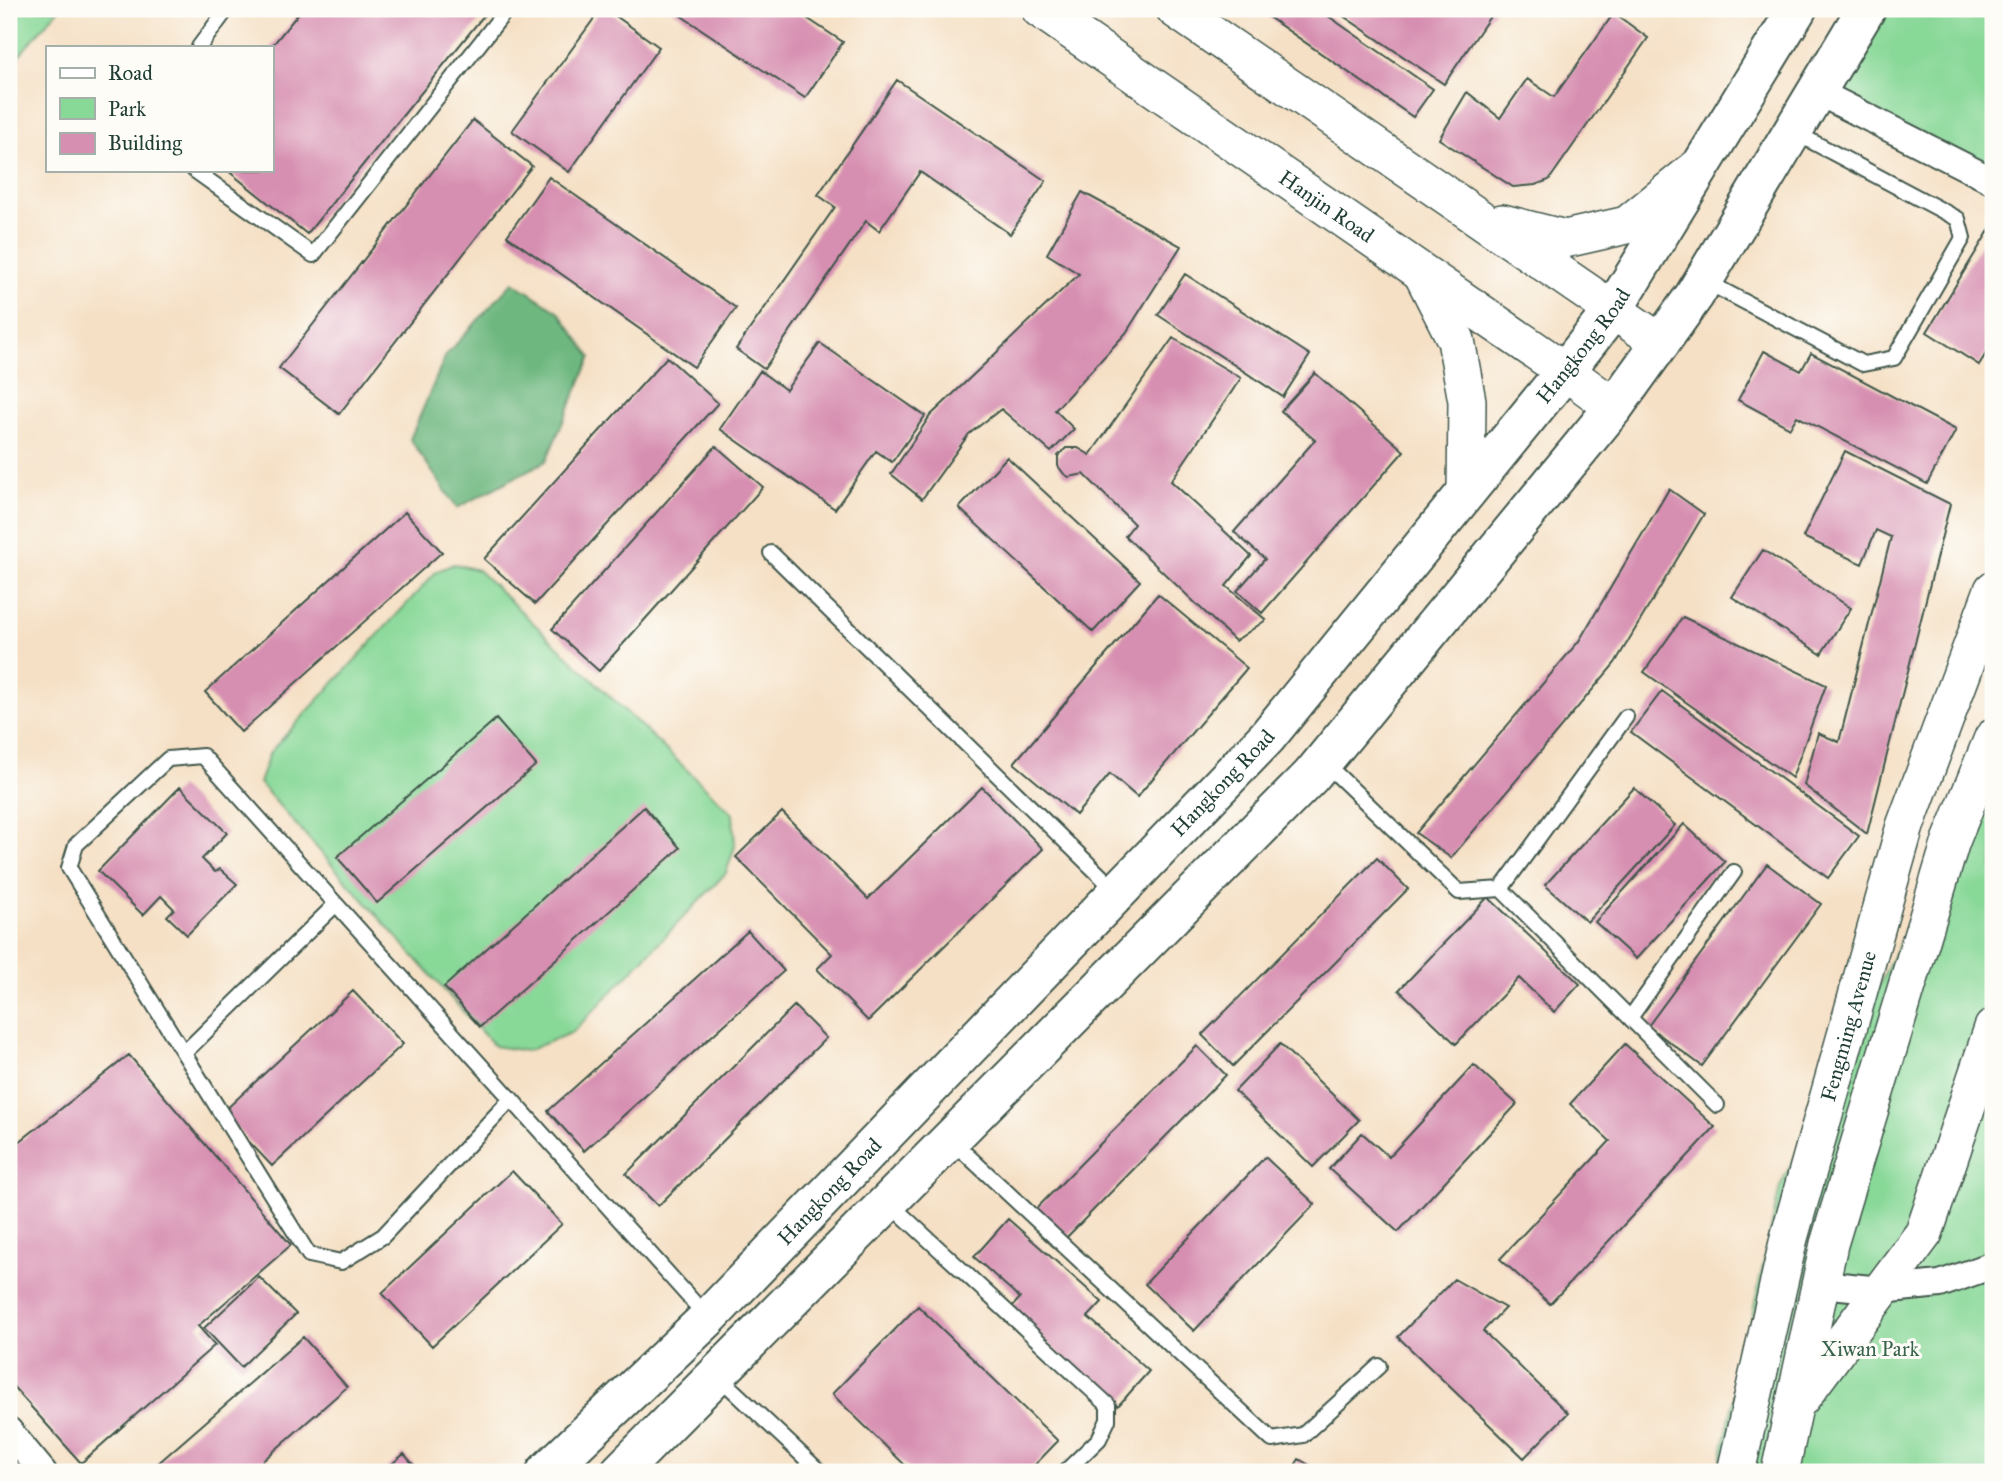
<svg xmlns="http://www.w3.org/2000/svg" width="2002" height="1481" font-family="'IM FELL Great Primer',serif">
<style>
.green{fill:#88d898;stroke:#548a66;stroke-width:2}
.forest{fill:#6eb880;stroke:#467a5a;stroke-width:2}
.building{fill:#d78fb1}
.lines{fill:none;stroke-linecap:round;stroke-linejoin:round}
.lane-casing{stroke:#3f554a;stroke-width:18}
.street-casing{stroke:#3f554a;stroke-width:30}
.secondary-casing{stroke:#3f554a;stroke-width:40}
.primary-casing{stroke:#3f554a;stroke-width:42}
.lane{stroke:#fff;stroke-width:14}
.street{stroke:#fff;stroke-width:26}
.secondary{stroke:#fff;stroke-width:37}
.primary{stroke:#fff;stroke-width:38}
.labels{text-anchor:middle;stroke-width:6;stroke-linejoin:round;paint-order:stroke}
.street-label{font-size:21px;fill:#1f3d34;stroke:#fdfcf7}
.park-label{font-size:21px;fill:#39644d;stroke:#fdfcf7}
</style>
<rect width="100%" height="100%" fill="#fdfcf7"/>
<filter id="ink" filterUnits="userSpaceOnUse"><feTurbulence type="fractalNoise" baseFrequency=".0143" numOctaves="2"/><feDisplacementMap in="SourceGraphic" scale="14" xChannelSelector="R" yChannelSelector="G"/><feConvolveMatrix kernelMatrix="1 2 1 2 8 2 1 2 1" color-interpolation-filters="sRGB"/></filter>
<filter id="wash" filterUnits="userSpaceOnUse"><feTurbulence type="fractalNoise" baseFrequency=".00686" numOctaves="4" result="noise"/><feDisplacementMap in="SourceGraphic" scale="28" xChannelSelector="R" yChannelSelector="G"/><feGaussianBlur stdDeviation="1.57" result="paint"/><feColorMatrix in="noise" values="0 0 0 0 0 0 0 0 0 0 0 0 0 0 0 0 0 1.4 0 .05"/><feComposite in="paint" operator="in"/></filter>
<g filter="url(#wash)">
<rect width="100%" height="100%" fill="#f5e0c5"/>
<!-- green -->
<path class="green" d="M9,9h50l-50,58z
M1865,9h128v172l-177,-90z
M454,564l24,6 255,244 2,32 -9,27 -153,159 -46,19 -33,-5 -235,-263 11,-31 167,-181z
M1993,753v719h-275l62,-285z"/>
<!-- forest -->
<path class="forest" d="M513,282l46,30 32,45 -45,104 -89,47 -47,-69 36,-84z"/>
<g id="blocks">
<!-- building -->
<path class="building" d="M302,9h187l-182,225 -80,-64h44v-123z
M601,9h5l53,38 -90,125 -57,-41z
M671,9h122l50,33 -38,56z
M1257,9h61l115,80 -20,28z
M1333,9h162l-51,75z
M1614,13l34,25 -99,142 -14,5 -22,2 -74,-48 28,-47 33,26 27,-39 27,18z
M897,80l149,101 -36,53 -90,-62 -41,59 -13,-10 -102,148 -28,-20 99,-142 -17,-12z
M473,120l59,46 -193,248 -60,-46z
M549,177l187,131 -42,59 -187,-131z
M1082,192l99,54 -55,87 -71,77 19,19 -23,23 -50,-43 -32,25 -47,65 -31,-25 39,-58 149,-142 -32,-20z
M1993,224v118l-14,23 -52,-33z
M1185,274l125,81 -27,42 -125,-82z
M1173,338l68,40 -70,103 80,75 -25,30 40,34 -31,21 -110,-105 9,-12 -50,-50 -15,3 -5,-3 -6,-8v-10l8,-8h12l12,7z
M820,343l105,73 -33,46 -16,-11 -41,58 -115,-80 40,-58 26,19z
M1764,351l37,20 10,-18 145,77 -29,54 -130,-68 -7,12 -52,-28z
M667,357l51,46 -183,201 -51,-45z
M1315,373l89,78 -142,162 -25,-22 28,-32 -31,-27 81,-92 -34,-29z
M716,446l47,41 -164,184 -47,-42z
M1845,451l105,53 -83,330 -63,-49 14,-52 21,9 52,-205 -15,-7 -14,34 -59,-27z
M1007,457l133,124 -47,51 -134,-124z
M1669,489l35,25 -89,149 -164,195 -35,-25 163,-192z
M405,512l37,40 -201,180 -36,-40z
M1763,550l88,58 -30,46 -89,-57z
M1158,594l89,74 -110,129 -27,-23 -34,41 -62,-52z
M1683,617l143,68 -34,93 -148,-106z
M1662,691l197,145 -31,42 -197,-146z
M496,719l40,46 -159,138 -40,-46z
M180,787l47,46 -25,26 13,13 5,-3 17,15 -50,51 -20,-19 7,-7 -13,-13 -18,19 -45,-44z
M982,787l61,62 -175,172 -51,-52 15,-15 -96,-97 46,-45 86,87z
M1634,788l41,37 -88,97 -42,-37z
M644,807l36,41 -200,179 -36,-40z
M1684,824l41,38 -89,97 -41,-37z
M1377,858l31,31 -175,177 -31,-31z
M1767,864l54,40 -119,162 -54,-40z
M1488,897l92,87 -26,28 -35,-34 -63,66 -57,-54z
M748,931l36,40 -200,180 -36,-40z
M353,991l50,53 -131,122 -50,-53z
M794,1006l32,32 -168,168 -32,-32z
M1280,1044l79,76 -46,47 -78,-76z
M1625,1044l90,83 -165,177 -50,-45 110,-118 -40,-37z
M1197,1046l29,29 -163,166 -30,-29z
M129,1055l162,190 -93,81 17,19 -134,118 -72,-81v-232z
M1474,1065l43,39 -119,128 -69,-63 33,-36 27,24z
M1265,1157l50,47 -121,127 -49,-47z
M512,1171l50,53 -130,122 -50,-53z
M1008,1219l94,83 -14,15 61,54 -31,35 -108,-97 10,-11 -46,-41z
M259,1277l37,37 -55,53 -37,-39z
M1454,1279l51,29 -22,23 85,82 -44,45 -126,-121z
M918,1306l140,135 -30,31h-116l-80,-78z
M303,1337l44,50 -97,85h-102z
M404,1454l16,18h-38z
M1299,1459l22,13h-30z"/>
</g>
</g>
<g filter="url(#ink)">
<use href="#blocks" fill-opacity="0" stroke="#3f554a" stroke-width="2"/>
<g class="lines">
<defs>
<path id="lane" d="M199,47l28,-38
M194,170l119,85 194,-246
M1705,281l158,83 31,-6 69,-120 -5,-19 -164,-87
M771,553l345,338
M1324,762l135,130 42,-3 216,216
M1501,889l125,-172
M1630,1018l104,-146
M184,1053l152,-149
M511,1099l-128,137 -42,26 -32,-7 -240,-387 7,-23 92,-86 35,-3 504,561
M951,1140l321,300 31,-5 76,-69
M888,1202l220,203v15l-9,19 -34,33
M718,1376l102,96"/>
<path id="street" d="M1816,91l177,90
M1821,1284l60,6 59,-6 53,-19
M9,1431l34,41"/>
<g id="secondary">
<path id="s1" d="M1040,9l525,362 49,36"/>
<path d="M1175,9l486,334"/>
<path d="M1502,223l63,16 62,-14 70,-57"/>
<path d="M1423,275l33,65 11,61 -1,92"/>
<path d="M1801,1398l123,-165 69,-205"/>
<path id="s2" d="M1736,1472l53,-234 116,-412 88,-236"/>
<path d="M1780,1472l49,-228 122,-403 42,-103"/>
</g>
<g id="primary">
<path id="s3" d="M546,1472l162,-154 559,-581 298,-366 48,-61 184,-301"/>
<path d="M620,1472l691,-696 303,-369 80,-111 172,-287"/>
</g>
</defs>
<!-- lane casing -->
<use href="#lane" class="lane-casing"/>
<!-- street casing -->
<use href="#street" class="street-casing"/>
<!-- secondary casing -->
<use href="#secondary" class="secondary-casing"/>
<!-- primary casing -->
<use href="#primary" class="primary-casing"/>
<!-- lane -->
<use href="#lane" class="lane"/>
<!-- street -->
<use href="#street" class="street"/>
<!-- secondary -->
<use href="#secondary" class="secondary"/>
<!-- primary -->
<use href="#primary" class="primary"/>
</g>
</g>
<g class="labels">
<!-- street labels -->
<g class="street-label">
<text dy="7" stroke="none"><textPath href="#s1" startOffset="348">Hanjin Road</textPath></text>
<text dy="7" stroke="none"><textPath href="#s3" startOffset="1533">Hangkong Road</textPath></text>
<text dy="7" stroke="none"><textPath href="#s3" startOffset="966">Hangkong Road</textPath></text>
<text dy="7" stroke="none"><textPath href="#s2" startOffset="460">Fengming Avenue</textPath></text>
<text dy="7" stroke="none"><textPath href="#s3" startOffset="399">Hangkong Road</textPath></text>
</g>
<!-- park labels -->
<g class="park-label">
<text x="1870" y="1356">Xiwan Park</text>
</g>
</g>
<!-- margin -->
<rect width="2002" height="1481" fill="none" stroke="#fdfcf7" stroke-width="35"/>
<!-- legend -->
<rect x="46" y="46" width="228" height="126" fill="#fdfcf7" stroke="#a4b0a9" stroke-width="2"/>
<rect x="60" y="68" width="35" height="10" fill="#ffffff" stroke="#a4b0a9" stroke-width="2"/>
<text x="108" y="80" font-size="21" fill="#1f3d34">Road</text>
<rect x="60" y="98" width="35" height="21" fill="#88d898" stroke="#a4b0a9" stroke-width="2"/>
<text x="108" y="116" font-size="21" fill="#1f3d34">Park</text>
<rect x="60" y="133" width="35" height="21" fill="#d78fb1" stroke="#a4b0a9" stroke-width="2"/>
<text x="108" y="150" font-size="21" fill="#1f3d34">Building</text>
</svg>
